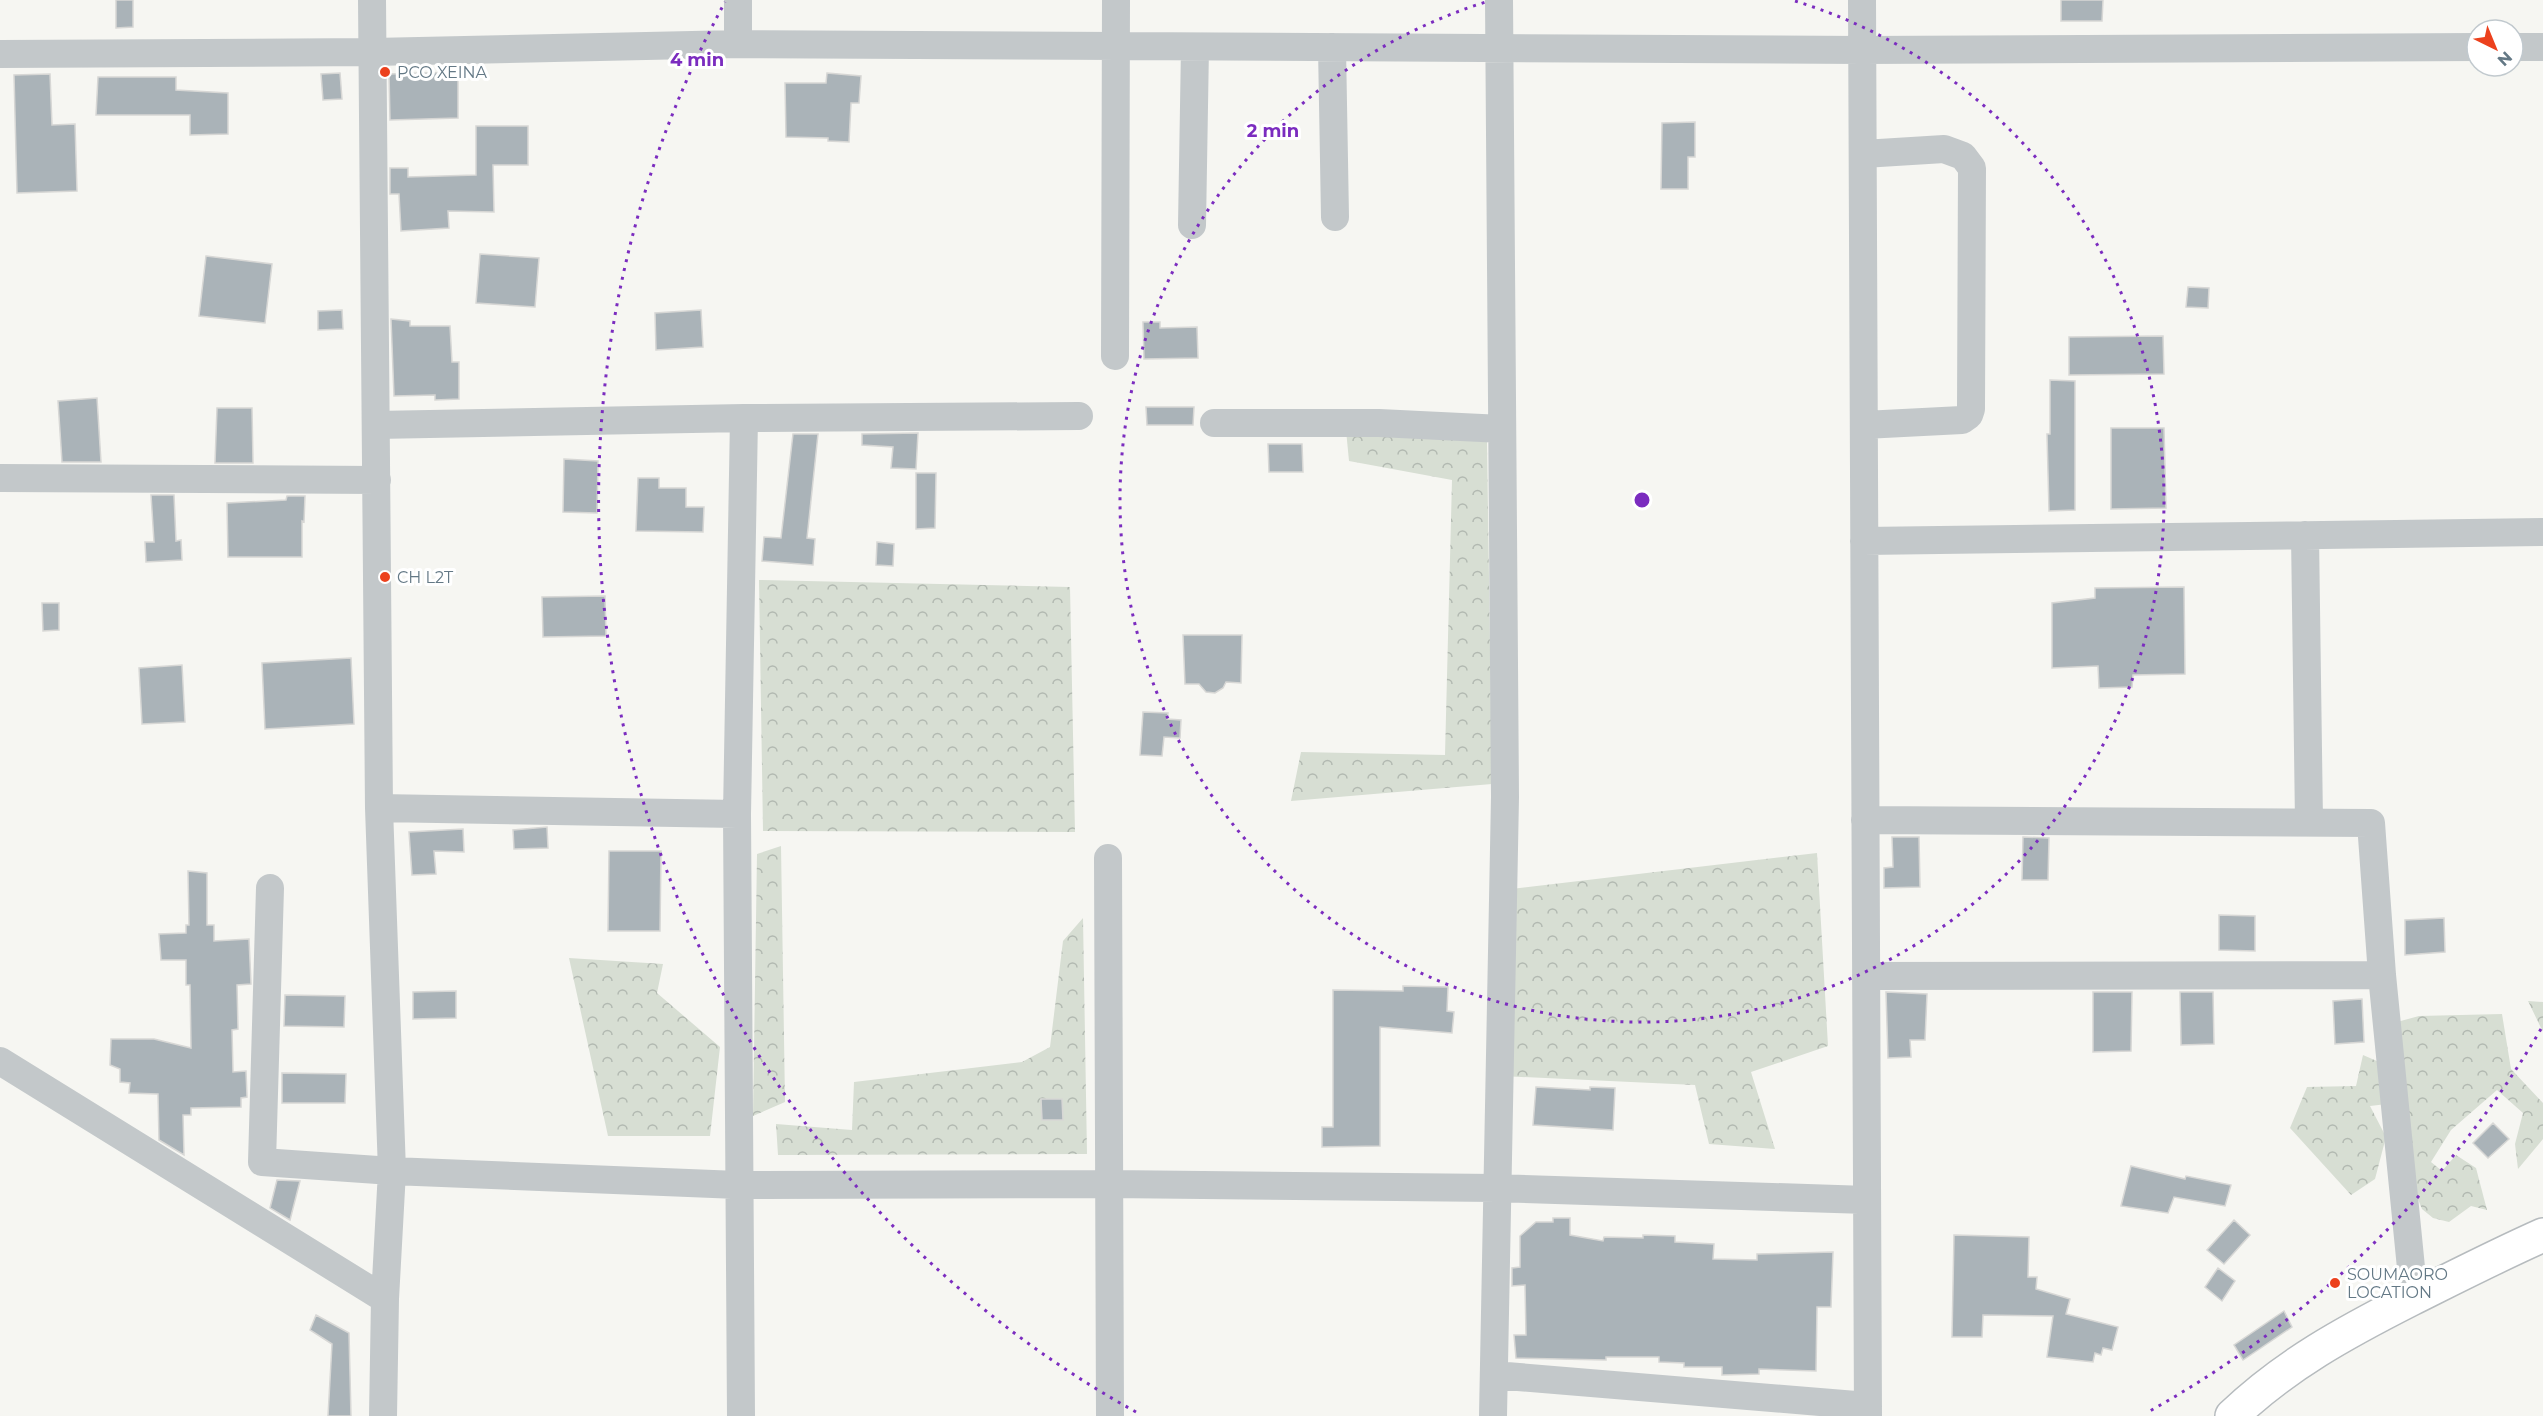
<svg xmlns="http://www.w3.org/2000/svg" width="2543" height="1416" font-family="Montserrat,sans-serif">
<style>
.forest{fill:url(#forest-crowns)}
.building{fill:#aab3b8;stroke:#d7d7d5;stroke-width:1.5}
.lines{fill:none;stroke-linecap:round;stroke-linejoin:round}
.major-casing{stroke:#b6bbbe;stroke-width:36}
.minor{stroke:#c3c8ca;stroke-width:28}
.major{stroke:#fff;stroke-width:33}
.ring{fill:none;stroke:#7b2cbf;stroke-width:3;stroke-dasharray:3 6}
.poi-dot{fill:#ec411d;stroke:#fff;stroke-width:2}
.labels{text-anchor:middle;stroke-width:6;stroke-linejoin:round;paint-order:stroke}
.poi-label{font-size:16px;fill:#637885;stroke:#fff;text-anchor:start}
.centre{fill:#7b2cbf;stroke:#fff;stroke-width:3}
.ring-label{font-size:18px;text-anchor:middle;font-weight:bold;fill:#7b2cbf;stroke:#fff;stroke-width:6;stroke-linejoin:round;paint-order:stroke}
</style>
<defs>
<pattern id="forest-crowns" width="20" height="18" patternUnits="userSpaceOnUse" patternTransform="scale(1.5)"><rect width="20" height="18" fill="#d7ded3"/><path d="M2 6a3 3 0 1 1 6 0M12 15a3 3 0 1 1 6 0" fill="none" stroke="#b2b9b1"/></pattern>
</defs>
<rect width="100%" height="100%" fill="#f6f6f2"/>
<!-- forest -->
<path class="forest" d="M1346,430l141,12 5,342 -201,17 10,-49 144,3 7,-275 -103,-19z
M759,580l311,7 5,245 -312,-1z
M781,846l4,256 -32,14 4,-262z
M1817,853l11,193 -77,26 24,77 -66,-5 -14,-59 -194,-9 2,-186z
M1083,918l4,236 -309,1 -2,-31 76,6 2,-48 168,-20 28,-15 13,-106z
M569,958l94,6 -6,29 63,54 -10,89h-102z
M2528,1001l15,1v29l-1,-1z
M2502,1014l9,55 32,34v36l-25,30 -3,-25 8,-31 -26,-23 -46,40 -20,32 11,9 14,-16 20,13 11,42 -16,-4 -22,16 -16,-4 -11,-9 -20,-49 2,-58 -34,4 16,31 -11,42 -24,16 -61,-67 17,-41 49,-1 7,-31 23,10 11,-43 22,-6z"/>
<!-- building -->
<path class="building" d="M116,0h17v27l-17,1z
M2061,0h42l-1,21h-41z
M458,72v46l-68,2 -1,-46z
M340,73l2,26 -19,1 -2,-26z
M827,73l34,3 -2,27h-8l-2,39 -21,-1v-3l-42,-1 -1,-54h41z
M50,74l2,51 23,-1 2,67 -60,2 -3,-118z
M98,77h78v13l52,3v41l-38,1v-20h-94z
M1695,122v35h-7v32h-27l1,-66z
M476,126h52v39h-35l1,47 -46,-1 1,17 -48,3 -2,-37h-9v-26h18v9l68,-2z
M480,254l59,4 -4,49 -59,-4z
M206,256l66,8 -7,59 -66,-7z
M2188,287l21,1 -1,20 -22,-1z
M342,310l1,19 -25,1v-19z
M701,310l2,37 -47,3 -1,-37z
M391,319l19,2v5h40l2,36h7v37l-24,1v-5l-41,1z
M1143,322h17v6l37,-1 1,31 -54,1z
M2163,336l1,38 -95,1v-38z
M2050,380l25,1v129l-26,1 -2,-77h3z
M97,398l4,64h-39l-4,-61z
M1146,407h48l-1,18h-46z
M217,408h35l1,55h-38z
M2111,428h53l2,80 -55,1z
M918,433l-2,36 -25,-1 2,-21 -31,-2v-11z
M793,434h25l-11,104 8,1 -2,26 -51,-4 2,-24 17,1z
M1268,444h34l1,28h-34z
M564,459l34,2 -1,52 -34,-1z
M916,473h20l-1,55 -19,1z
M638,478h21v10h27v19h18l-1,25 -67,-1z
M151,495h23l2,46 5,-1 1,20 -36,2 -1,-20h9z
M287,496h18l-1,26 -2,-1v36h-74l-1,-54 59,-3z
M877,542l17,2 -1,22 -17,-1z
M2184,587l1,87 -52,1 -1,12 -33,1 -1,-22 -46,2v-65l43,-5v-10z
M605,596l1,40 -63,1 -1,-40z
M42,603h17v27l-16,1z
M1183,635h59l-1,48 -15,-1 -3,6 -8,5 -9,-1 -7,-8h-14z
M351,658l3,66 -89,5 -3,-66z
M182,665l3,57 -43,2 -3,-56z
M1143,712l25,1 -1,6 14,1 -1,18 -16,-1 -2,19 -22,-1z
M547,827l1,21 -34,1 -1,-19z
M463,829l1,23 -30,-1 2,23 -24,1 -3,-43z
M1892,837h27l1,50 -36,1v-20l9,-1z
M2023,837l26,1 -1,42h-26z
M609,851h52l-1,80h-52z
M188,871l19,2v52h7v16l35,-2 2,45 -14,1 1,44 -6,1 1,42 13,-1 1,26 -6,1v9l-50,1v7h-8l1,40 -25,-15 -1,-46 -29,-1 1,-10 -10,-1v-13l-10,-4 1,-26h43l37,9 -1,-63h-4v-25h-25l-2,-26 27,-1v-8h3z
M2219,915l36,1v35l-36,-1z
M2444,918l1,34 -40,3v-35z
M1403,986l45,1 -1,24 7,1 -2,21 -72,-6v119l-58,1v-20h11v-137l70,1z
M456,991v27l-43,1v-27z
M1886,992l41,2 -2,46h-15l1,17 -23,1z
M2093,992h39l-1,59 -38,1z
M2180,992h33l1,52 -33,1z
M285,995l60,1 -1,31 -60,-1z
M2362,999l2,43 -29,2 -2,-43z
M282,1073l64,1 -1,29h-63z
M1536,1087l54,3v-3l25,1 -2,42 -80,-5z
M1041,1099h21l1,21h-21z
M2493,1123l16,16 -21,19 -15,-15z
M2131,1166l54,13 1,-3 45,9 -6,21 -51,-9 -6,16 -47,-7z
M277,1180l23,1 -10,39 -20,-12z
M1553,1218h17v17l33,6 1,-4 39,1v-3l32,1v6l39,2 -1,15 44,1v-6l76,-2 -2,55h-14l-1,64 -57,-2v5l-37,1v-8h-38v-4l-25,-1v-5h-53v3l-90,-2 -2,-23h12l-1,-50 -13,1v-18l8,-1v-31l16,-14h17z
M2234,1220l16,15 -26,29 -17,-14z
M1954,1235l75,2 -1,40h9l-1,12 34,10 -4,15 52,13 -6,23 -9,-2 -2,7 -6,-2 -2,9 -46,-5 6,-41 -70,-1 -1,22h-30z
M2218,1268l17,13 -13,20 -17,-14z
M2284,1311l8,16 -49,33 -9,-15z
M316,1315l33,18 2,83h-23l4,-72 -22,-14z"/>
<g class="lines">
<defs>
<path id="major" d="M2232,1416c53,-51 114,-84 179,-117 44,-22 87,-44 132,-64"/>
</defs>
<!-- major casing -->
<use href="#major" class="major-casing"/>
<!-- minor -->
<path class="minor" d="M372,0l7,808 13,363 -7,128 -2,117
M1862,0l6,1416
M738,44v-44
M1332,47l3,170
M2513,47h30
M0,54l373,-2 365,-8 1124,6 615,-3
M1863,154l81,-5 19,7 9,12 -1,241 -2,6 -7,5 -98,5
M1192,225l3,-178
M1115,356l1,-356
M1214,423h165l123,6
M376,425l368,-7 335,-2
M0,478l377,2
M2305,535l4,287
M1864,541l679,-9
M379,808l358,6
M1865,820l506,3 11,152 32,323
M1108,858l2,558
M270,888l-8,274 130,9 346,14 372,-1 386,4 371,12
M1866,976l516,-1
M0,1061l385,238
M1494,1375l374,31
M741,1416l-4,-602 7,-396
M1493,1416l12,-619 -6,-797"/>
<!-- major -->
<use href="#major" class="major"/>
</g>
<!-- distance rings -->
<g class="ring">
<path d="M1795 1A522 522 0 1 1 1489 1"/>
<path d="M2541 1029A1043 1043 0 0 1 2148 1412M1136 1412A1043 1043 0 0 1 725 2"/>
</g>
<!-- markers -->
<g class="poi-dot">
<circle cx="385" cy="72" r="6"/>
<circle cx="385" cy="577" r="6"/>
<circle cx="2335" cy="1283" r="6"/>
</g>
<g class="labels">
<!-- poi labels -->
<g class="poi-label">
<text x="397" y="78">PCO XEINA</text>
<text x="397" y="583">CH L2T</text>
<text x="2347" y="1280">SOUMAORO<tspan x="2347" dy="18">LOCATION</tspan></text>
</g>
</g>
<circle cx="1642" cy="500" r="9" class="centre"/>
<g class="ring-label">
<text x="697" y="66">4 min</text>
<text x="1273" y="137">2 min</text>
</g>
<!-- north arrow -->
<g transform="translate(2495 48) rotate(137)"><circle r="28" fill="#ffffff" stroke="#c1c9ce" stroke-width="1.5"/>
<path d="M0-4.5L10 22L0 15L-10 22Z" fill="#ec411d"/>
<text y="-9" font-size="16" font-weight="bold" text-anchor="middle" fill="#637885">N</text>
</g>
</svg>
